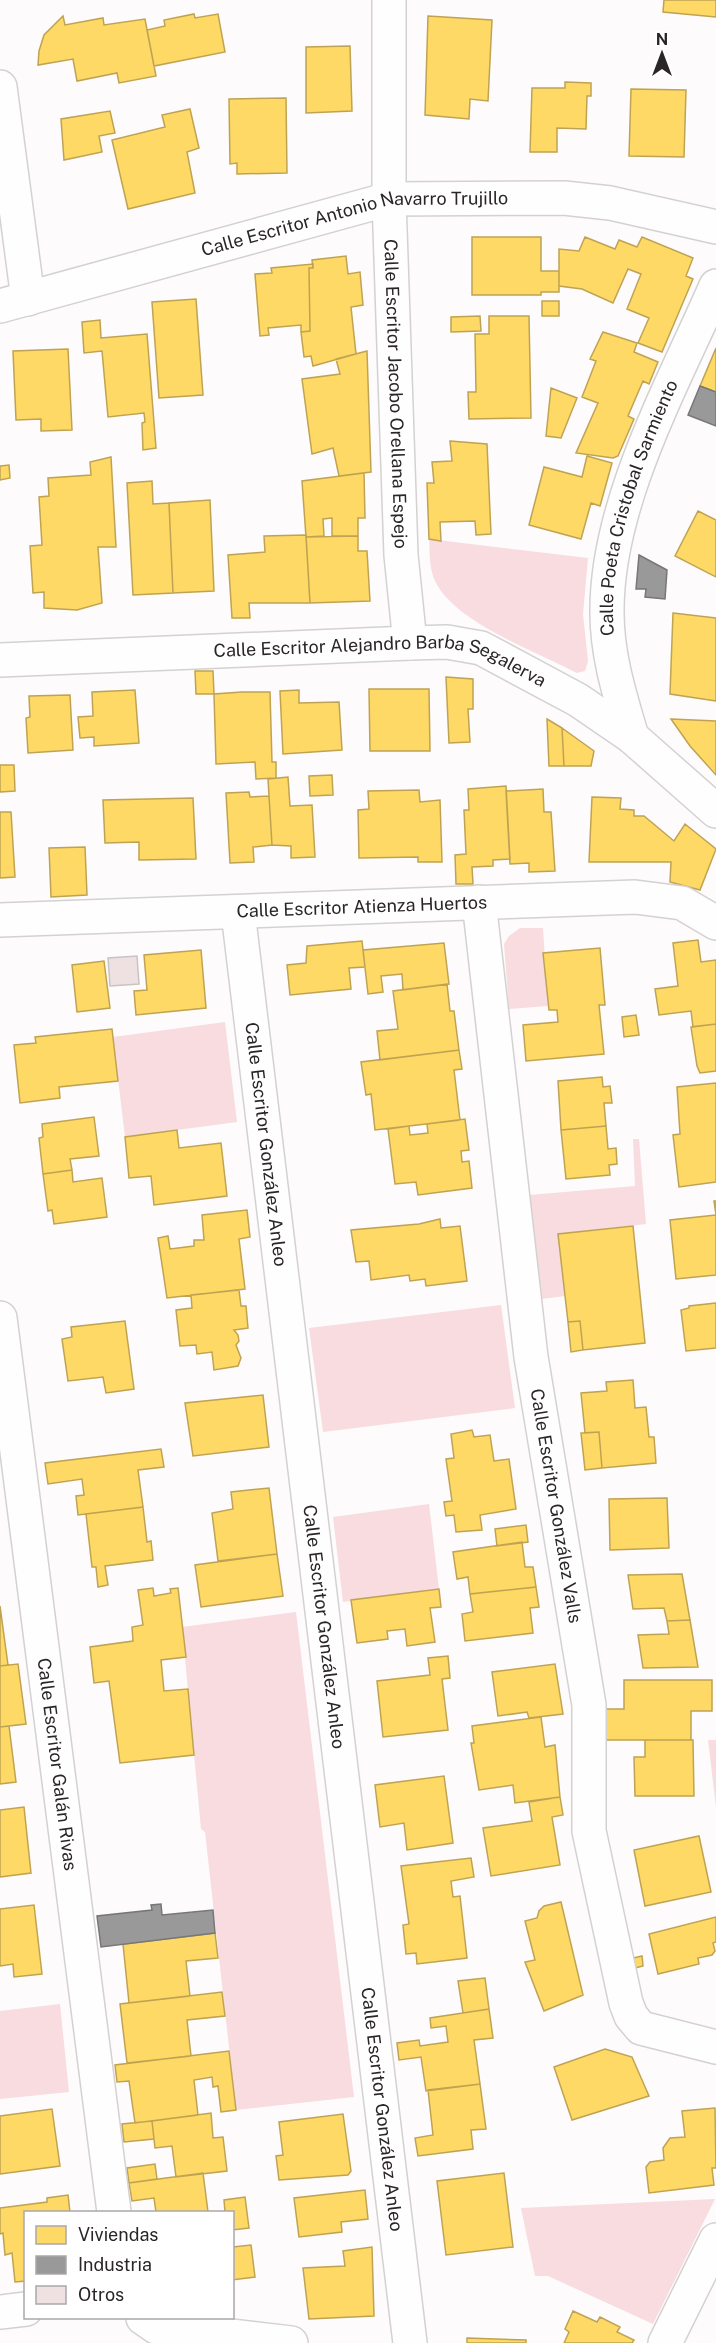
<svg xmlns="http://www.w3.org/2000/svg" width="716" height="2343" font-family="'Public Sans',sans-serif">
<style>
.green{fill:#f8dce0}
.homes{fill:#ffd966;stroke:#bfa353;stroke-width:1.5}
.industry{fill:#999;stroke:#787677;stroke-width:1.5}
.building{fill:#efe0e2;stroke:#c7c4c4;stroke-width:1.5}
.lines{fill:none;stroke-linecap:round;stroke-linejoin:round}
.minor-casing{stroke:#d4d1d1;stroke-width:36}
.minor{stroke:#fffefe;stroke-width:33}
.labels{text-anchor:middle;stroke-width:6;stroke-linejoin:round;paint-order:stroke}
.street-label{font-size:18px;fill:#2a2627;stroke:#fff}
</style>
<rect width="100%" height="100%" fill="#fdfbfb"/>
<!-- green -->
<path class="green" d="M429,539l159,19 -5,56 5,47 -3,10 -8,2c-40,-21 -123,-51 -142,-92 -6,-13 -5,-28 -6,-42z
M520,928h23l5,78 -39,3 -5,-65 5,-8z
M225,1022l12,100 -112,15 -12,-100z
M633,1139h6l7,85 -88,10 7,62 -23,3 -13,-104 106,-9z
M501,1305l14,103 -192,24 -14,-104z
M429,1504l10,85 -96,13 -10,-85z
M296,1612l58,485 -118,13 -31,-278 -4,-3 -19,-202z
M708,1740h8v67z
M60,2004l9,88 -69,7v-88z
M715,2199l-62,125 -105,-48h-13l-14,-68z"/>
<!-- homes -->
<path class="homes" d="M664,0h52v17l-53,-5z
M194,14l1,4 23,-4 7,38 -71,14 -7,-36 18,-4 -1,-6z
M63,16l2,9 38,-7 1,7 41,-6 11,57 -37,7 -2,-10 -40,8 -4,-22 -35,6 1,-14 5,-16z
M428,16l64,4 -4,81 -18,-2 -1,20 -44,-4z
M350,46l2,65 -46,2v-66z
M565,82l26,1v13h-4l-1,33 -29,-1v24h-27l2,-64h33z
M631,89l55,1 -2,67 -55,-1z
M286,98l1,75 -50,1v-11l-7,1 -1,-65z
M190,109l9,39 -12,4 8,41 -67,16 -16,-69 53,-13 -3,-12z
M110,111l5,22 -16,3 3,16 -38,8 -3,-41z
M472,237h69v34h18v21h-18v3h-69z
M585,237l30,12 4,-9 18,7 5,-10 51,21 -7,18 7,3 -31,73 -24,-9 11,-25 -22,-9 14,-35 -13,-5 -15,34 -31,-14 -23,-3v-37l20,2z
M346,256l2,18 12,-2 3,33 -12,2 5,47 -43,12 -2,-10 -7,1 -3,-25 9,-1 -1,-63h4l-1,-8z
M313,264v4h-4l1,63 -9,1v-7l-33,3 1,7 -9,1 -5,-62 17,-1 -1,-5z
M196,299l7,96 -44,3 -7,-96z
M542,301h17v15h-17z
M480,316l1,15 -30,1v-15z
M489,316h40l2,102 -62,1 -1,-27h8l-1,-58h14z
M100,320l1,18 46,-4 9,114 -13,2 -1,-27 3,-1 -1,-9 -36,4 -6,-66 -18,2 -2,-31z
M603,332l34,11 -3,9 24,10 -9,22 -6,-3 -15,35 6,3 -16,37 -5,2 -37,-5 22,-50 -16,-6 14,-36 -6,-2z
M716,348v44l-16,-6z
M68,349l4,81 -31,1v-12l-25,1 -3,-69z
M367,351l4,121 -32,4 -6,-28 -21,6 -10,-75 38,-5 -4,-15z
M551,388l26,10 -16,40 -15,-2z
M450,441l37,3 4,90 -15,1 -1,-14 -35,1 1,19 -12,-2 -2,-56h7l-2,-21 20,-1z
M587,456l25,7 -12,43 -9,-3 -10,36 -52,-14 15,-58 38,10z
M111,457l5,90h-18l4,56 -25,7 -33,-2v-16l-11,1 -3,-47 12,-1 -3,-48 10,-1 -1,-18 43,-3 -1,-13z
M9,465l1,13 -10,2v-14z
M364,473l1,45h-7v18h-26v-18l-9,1 1,17 -18,1 -4,-56z
M152,481l1,23 16,-1 4,90 -40,2 -6,-112z
M210,500l4,91 -41,2 -4,-90z
M698,511l18,9v57l-41,-21z
M306,535l4,68h-61l1,15h-18l-4,-63 37,-3 -1,-16z
M358,536v15h9l3,50 -60,2 -4,-66z
M673,613l43,5v83l-46,-7z
M195,671h18l1,23h-18z
M446,677l27,2v30h-5l2,33 -21,1z
M369,689h60l1,62h-60z
M135,690l4,53 -45,3v-9l-14,1 -2,-21 15,-1 -1,-24z
M299,690v13l40,-1 3,48 -59,4 -3,-63z
M242,692h28l2,70h4v16l-20,1 -1,-17 -39,2 -2,-70z
M70,695l3,55 -45,3 -2,-35 4,-1 -1,-21z
M547,719l15,9 2,38h-15z
M671,719l45,2v54l-26,-29z
M562,728l32,23 -3,15h-27z
M0,765h14l1,26 -15,1z
M332,775l1,20 -23,1 -1,-20z
M288,777l2,29 22,-1 3,52 -24,1v-12l-19,-1 -4,-66z
M506,786l4,73 -17,1v6l-21,1 1,17h-17l-1,-29 11,-1 -2,-44h5l-1,-21z
M543,789l1,23h7l4,59 -26,1v-9l-19,1 -4,-73z
M419,790l1,12 20,-2 2,62h-24v-5l-59,1 -1,-48 11,-1 -1,-18z
M249,792l1,5 19,-1 3,49 -19,2 1,15 -24,1 -4,-70z
M592,797l29,1 -1,11 14,1v6h10l30,25 11,-17 31,25 -16,41 -30,-8 1,-20h-82z
M193,798l3,61 -57,1v-18l-34,1 -2,-43z
M0,812h11l4,65 -15,1z
M85,847l2,48 -36,2 -2,-49z
M698,940l3,22 15,-2v64l-23,3 -2,-16 -32,4 -4,-26 23,-3 -5,-43z
M362,941l3,26 -16,1 2,21 -61,6 -3,-30 19,-2 1,-17z
M444,943l5,41 -46,6 -1,-16 -21,2 2,16 -15,2 -5,-44z
M600,948l5,57h-6l5,49 -78,7 -3,-36 35,-3 -1,-12h-8l-6,-57z
M201,950l5,58 -70,7 -2,-24 13,-1 -3,-35z
M104,961l6,47 -33,4 -5,-47z
M447,984l3,27h4l5,39 -79,10 -3,-29 21,-2 -5,-38z
M636,1015l3,20 -15,2 -2,-20z
M716,1024v47l-16,2 -3,-7 -6,-39z
M112,1029l6,52 -59,6 1,11 -40,5 -6,-58 22,-2 -1,-6z
M459,1050l3,19 -8,1 6,50 -85,10 -4,-36 -5,1 -5,-33z
M602,1077l1,10 7,-1 2,17h-8l2,23 -45,4 -3,-49z
M716,1083v99l-37,5 -6,-52 7,-1 -3,-47z
M94,1117l5,39 -29,3 2,11 -29,4 -4,-36 4,-1 -1,-13z
M465,1119l4,31 -8,1 1,11 7,-1 3,27 -54,7 -2,-13 -21,2 -7,-55 21,-3 1,9 18,-2 -1,-9z
M606,1126l2,23 8,-1 1,16 -8,1 1,10 -44,4 -5,-49z
M177,1130l2,18 42,-5 6,53 -73,9 -3,-29 -22,2 -4,-41z
M72,1170l1,12 29,-4 5,39 -53,7 -2,-14 -4,1 -5,-37z
M714,1201h2v74l-40,4 -6,-59 46,-5z
M247,1210l3,27 -11,2 6,50 -78,9 -9,-60 10,-2 2,13 24,-3v-6h10l-2,-25z
M440,1219l1,9 19,-2 7,55 -41,5 -1,-7 -15,2 -1,-6 -38,5 -2,-19 -13,1 -5,-32 68,-6z
M633,1226l12,117 -62,7 -3,-29 -12,1 -10,-88z
M239,1290l2,16h5l2,22 -14,2 4,5 1,6 -3,4 5,13 -3,8 -24,4 -2,-18 -15,2 -1,-9 -16,1 -4,-36 16,-2 -1,-13z
M716,1303v45l-30,3 -5,-41 8,-2v-2z
M125,1321l9,68 -28,4 -3,-16 -35,4 -6,-42 10,-2 -1,-10z
M580,1321l3,29 -12,2 -3,-30z
M633,1380l2,28 11,-1 3,30h5l2,26 -54,5 -3,-36 -14,1 -4,-40 26,-2 -1,-9z
M263,1395l6,52 -76,9 -8,-53z
M472,1430l2,7 16,-2 4,26 15,-2 7,50 -36,6 2,15 -26,2 -2,-17 -8,1 -2,-14 8,-1 -6,-42 8,-1 -3,-24z
M599,1432l3,36 -17,2 -4,-37z
M161,1449l3,18 -26,3 5,37 -65,8 -2,-19 8,-1 -2,-16 -34,5 -3,-21z
M269,1488l8,66 -59,7 -6,-48 21,-4 -2,-17z
M667,1498l2,50 -59,2 -1,-51z
M143,1507l4,35 4,-1 2,19 -48,6 3,19 -10,2 -2,-20h-4l-6,-53z
M526,1525l2,17 -31,4 -2,-17z
M522,1542l3,25h8l3,20 -66,7 -2,-17 -11,2 -4,-27z
M277,1554l6,42 -82,11 -6,-42z
M682,1574l8,46 -23,1 -3,-13 -31,1 -5,-34z
M536,1587l3,20 -9,1 3,25 -68,8 -3,-27 11,-2 -3,-18z
M153,1588l1,8 17,-3 -1,-4 8,-1 8,69 -25,3 3,31 24,-2 6,66 -74,8 -11,-82 -15,2 -4,-36 43,-6 -1,-14 11,-2 -5,-35z
M439,1589l2,18 -11,1 5,34 -28,4 -2,-17 -18,2 1,8 -31,4 -6,-43z
M0,1606l8,59 -8,1z
M690,1620l8,47 -55,1 -5,-33 31,-1 -2,-13z
M448,1656l2,22 -8,1 6,51 -65,7 -6,-56 53,-6 -2,-17z
M18,1664l8,60 -26,3v-61z
M555,1664l8,50 -34,4 -2,-6 -29,4 -6,-44z
M624,1680h88v31h-21v29h-87l1,-31h19z
M541,1717l4,30 10,-2 5,52 -45,6 -2,-18 -34,5 -8,-47h3l-2,-17z
M9,1726l7,56 -16,2v-57z
M645,1740h48l1,56h-59l-1,-39h11z
M444,1776l9,67 -46,7 -3,-27 -24,4 -5,-42z
M560,1797l3,18 -11,2 8,48 -69,11 -8,-48 49,-7 -3,-19z
M24,1807l7,66 -31,4v-67z
M699,1836l12,56 -66,14 -11,-56z
M471,1858l3,19 -23,4 2,16 7,-1 7,62 -50,6 -1,-11 -10,1 -3,-29 6,-1 -8,-58z
M561,1902l22,93 -39,16 -19,-49 10,-2 -10,-39 12,-3 2,-7 5,-5z
M34,1905l8,69 -28,3 -1,-13 -13,2v-57z
M716,1917v25l-3,1 2,8 -3,4 -14,3 1,6 -41,10 -9,-40z
M215,1933l3,25 -32,3 4,35 -61,7 -6,-59z
M642,1956l1,10 -8,2 -2,-10z
M485,1978l4,31 -26,4 -5,-32z
M222,1992l3,24 -38,4 4,36 -64,7 -7,-59z
M489,2009l4,29 -19,2 6,44 -54,7 -5,-34 -22,3 -2,-17 22,-3 1,6 28,-4 -2,-16 -15,2 -1,-10z
M605,2049l27,8 17,39 -77,24 -18,-53z
M229,2051l7,59 -15,2 -3,-26 -5,1 -1,-10 -18,3 4,35 -63,8 -6,-42 -12,1 -2,-17z
M480,2084l6,45 -15,1 2,19 -55,7 -3,-18 18,-3 -5,-45z
M715,2108l1,60h-4l2,17 -65,8 -3,-26 4,-5 14,-2 -1,-12 7,-10 15,-1 -3,-26z
M52,2109l8,57 -60,8v-58z
M211,2113l2,25 10,-1 4,34 -51,6 -4,-31 -17,2 -3,-27z
M343,2114l8,57 -3,4 -69,5 -3,-24 7,-1 -4,-33z
M152,2121l2,18 -30,3 -2,-18z
M155,2164l2,15 -28,4 -2,-15z
M203,2173l5,39h-52l-2,-14 -22,3 -3,-18z
M504,2173l9,74 -67,8 -9,-74z
M365,2190l3,29 -27,3 1,10 -43,5 -5,-39z
M68,2195l2,17h-44v69l-11,1 -3,-29 -7,2 -2,-22 -3,1v-26l47,-6v-4z
M245,2197l4,31 -17,2v-18h-7l-1,-12z
M232,2240l1,7 18,-2 4,32 -23,3z
M372,2247l2,69 -65,3 -6,-51 42,-2 -2,-15z
M573,2311l24,11 3,-5 20,10 -3,5 17,8 -2,3h-68l5,-11 -4,-3z
M467,2338l59,2v3h-59z"/>
<!-- industry -->
<path class="industry" d="M700,386l16,6v34l-28,-11z
M639,555l28,15 -2,29 -20,-2 1,-8h-10z
M161,1904l1,11 51,-5 2,23 -114,14 -4,-31 55,-6 -1,-5z"/>
<!-- building -->
<path class="building" d="M137,956l2,28 -29,2 -2,-28z"/>
<g class="lines">
<defs>
<g id="minor">
<path id="s1" d="M389,0v199l12,356 9,88"/>
<path d="M0,87l28,212"/>
<path id="s2" d="M0,306l389,-107 175,-1 46,5 106,24"/>
<path id="s3" d="M0,660l410,-17 37,-1 34,6 97,52 54,37 84,74"/>
<path id="s4" d="M632,737c-12,-41 -25,-81 -25,-124 -1,-110 66,-228 109,-327"/>
<path id="s5" d="M479,902l52,455 58,348v126l37,172 5,13 10,12 75,19"/>
<path id="s6" d="M238,912l172,1431"/>
<path id="s7" d="M0,920l635,-23 47,6 34,20"/>
<path id="s8" d="M0,1318l114,894"/>
<path d="M0,2312l26,-3"/>
<path d="M143,2318l13,9 135,16"/>
<path d="M665,2343l51,-103"/>
</g>
</defs>
<!-- minor casing -->
<use href="#minor" class="minor-casing"/>
<!-- minor -->
<use href="#minor" class="minor"/>
</g>
<g class="labels">
<!-- street labels -->
<g class="street-label">
<text dy="6" stroke="none"><textPath href="#s2" startOffset="366">Calle Escritor Antonio Navarro Trujillo</textPath></text>
<text dy="6" stroke="none"><textPath href="#s1" startOffset="394">Calle Escritor Jacobo Orellana Espejo</textPath></text>
<text dy="6" stroke="none"><textPath href="#s4" startOffset="237">Calle Poeta Cristobal Sarmiento</textPath></text>
<text dy="6" stroke="none"><textPath href="#s3" startOffset="384">Calle Escritor Alejandro Barba Segalerva</textPath></text>
<text dy="6" stroke="none"><textPath href="#s7" startOffset="362">Calle Escritor Atienza Huertos</textPath></text>
<text dy="6" stroke="none"><textPath href="#s6" startOffset="234">Calle Escritor González Anleo</textPath></text>
<text dy="6" stroke="none"><textPath href="#s5" startOffset="609">Calle Escritor González Valls</textPath></text>
<text dy="6" stroke="none"><textPath href="#s6" startOffset="720">Calle Escritor González Anleo</textPath></text>
<text dy="6" stroke="none"><textPath href="#s8" startOffset="450">Calle Escritor Galán Rivas</textPath></text>
<text dy="6" stroke="none"><textPath href="#s6" startOffset="1206">Calle Escritor González Anleo</textPath></text>
</g>
</g>
<!-- legend -->
<rect x="24" y="2211" width="210" height="108" fill="#ffffff" stroke="#aaa8a9" stroke-width="1.5"/>
<rect x="36" y="2226" width="30" height="18" fill="#ffd966" stroke="#aaa8a9" stroke-width="1.5"/>
<text x="78" y="2241" font-size="18" fill="#2a2627">Viviendas</text>
<rect x="36" y="2256" width="30" height="18" fill="#999999" stroke="#aaa8a9" stroke-width="1.5"/>
<text x="78" y="2271" font-size="18" fill="#2a2627">Industria</text>
<rect x="36" y="2286" width="30" height="18" fill="#efe0e2" stroke="#aaa8a9" stroke-width="1.5"/>
<text x="78" y="2301" font-size="18" fill="#2a2627">Otros</text>
<!-- north arrow -->
<g transform="translate(662 54)" stroke="#ffffff" stroke-width="4.5" paint-order="stroke">
<path d="M0-4.5L10 22L0 15L-10 22Z" fill="#2a2627"/>
<text y="-9" font-size="16" font-weight="bold" text-anchor="middle" fill="#2a2627">N</text>
</g>
</svg>
